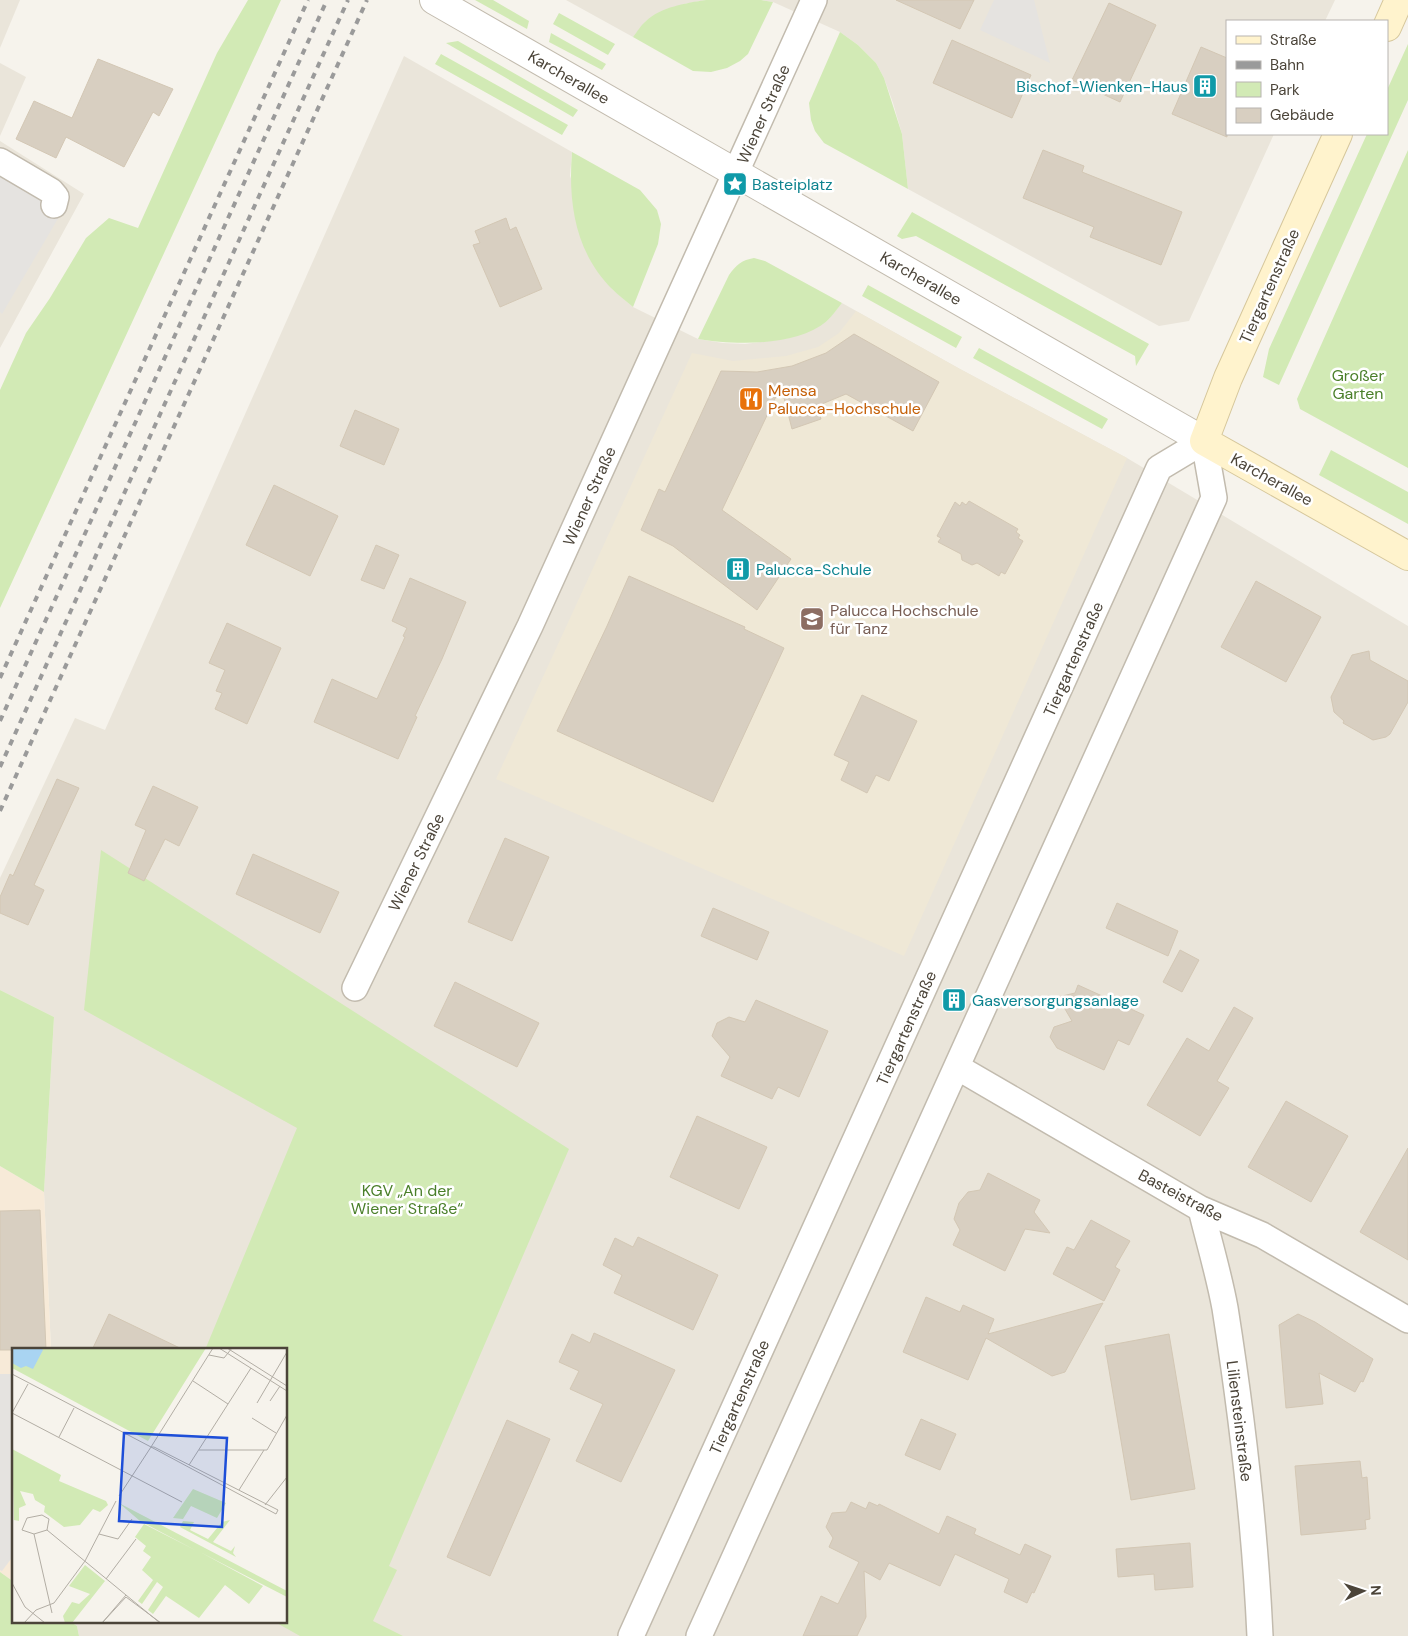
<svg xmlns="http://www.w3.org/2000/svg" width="1408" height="1636" font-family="'DM Sans',sans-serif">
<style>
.residential{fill:#eae5da}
.commercial{fill:#f7ead8}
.education{fill:#efe8d6}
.green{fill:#d2eab5}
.parking{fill:#e5e3e0}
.building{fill:#d8cfc1;stroke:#d3c7b4}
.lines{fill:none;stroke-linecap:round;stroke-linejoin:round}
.minor-casing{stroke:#c2bbae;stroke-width:28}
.tertiary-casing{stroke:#c2bbae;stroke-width:30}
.secondary-casing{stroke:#d6c79b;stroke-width:30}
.minor{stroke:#fff;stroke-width:25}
.tertiary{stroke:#fff;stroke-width:28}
.secondary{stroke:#fff3cd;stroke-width:28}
.rail{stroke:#9a9a9a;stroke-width:4;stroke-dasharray:6 6;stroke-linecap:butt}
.labels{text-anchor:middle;stroke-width:5;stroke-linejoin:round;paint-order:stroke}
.street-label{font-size:16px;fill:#4b4439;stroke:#fff}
.culture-label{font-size:16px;fill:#0d838f;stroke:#fff;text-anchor:start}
.park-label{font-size:16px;fill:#4a7f2a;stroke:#fff}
.food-label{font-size:16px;fill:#c56008;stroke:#fff;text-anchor:start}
.education-label{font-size:16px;fill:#785e54;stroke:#fff;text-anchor:start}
.inset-road{fill:none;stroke:#b2ada4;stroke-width:1}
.view{fill:#1d4ed8;fill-opacity:0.15;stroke:#1d4ed8;stroke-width:2.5}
.inset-edge{fill:none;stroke:#4b4439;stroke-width:2.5}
</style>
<rect width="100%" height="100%" fill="#f6f3ec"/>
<!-- residential -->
<path class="residential" d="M0,0h20l-20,48z
M566,0h140l-22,4 -38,17 -13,16z
M761,0h574l-10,21h-98v113h47l-85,187 -30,5 -251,-137 -6,-55 -9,-31 -9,-25 -8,-15 -18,-18 -18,-13 -67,-30z
M404,56l168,96 -2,24 42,113 21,18 65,32 25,4 22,1 44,-6 38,-17 15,-18 118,66 167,89 281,168v1010h-1329l-2,-10 -6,-4h215v-272h-235l-7,-158 10,-175 -54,-27v-112l75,-160 30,12z
M0,63l26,14 -26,59z
M0,141l84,53 -84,154z"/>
<!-- commercial -->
<path class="commercial" d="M0,1166l44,26 7,158h-37v232l-14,-10z"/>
<!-- education -->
<path class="education" d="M856,311l104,58 167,89 -223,498 -408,-177 196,-426 41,8 53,-5 32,-9 21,-14z"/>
<!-- green -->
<path class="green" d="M248,0h33l-281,608v-218l26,-57 24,-35 36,-60 23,-20 29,10 79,-175z
M475,0h18l36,21 -2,8z
M706,0h55l12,2 -25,52 -8,7 -13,7 -16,4 -18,-1 -60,-34c4,-5 8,-12 13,-16 15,-14 40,-18 60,-21z
M559,13l56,31 -7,11 -55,-31z
M840,32l18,13 18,18 8,15 18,56 6,55 -84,-46 -9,-12 -4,-11 -2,-17z
M551,33l55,31 -4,6 -53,-28z
M458,41l120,69 -5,7 -127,-74z
M1408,44v56l-129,285 -16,-8 6,-28 98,-215h20v-44z
M441,54l127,71 -6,10 -127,-71z
M1408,150v318l-108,-59 -3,-10z
M572,152l68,38 17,20 4,14 -3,20 -25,63c-7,-6 -15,-12 -21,-18 -37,-37 -44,-87 -40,-137z
M912,212l237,132 -13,22 -1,-10 -219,-120 -14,3 -5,-3z
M754,258l11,3 77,42c-5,6 -10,13 -15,18 -31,26 -93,24 -129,18l31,-64c7,-10 13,-15 25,-17z
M868,285l94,52 -6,11 -94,-52z
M979,348l129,71 -6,10 -129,-71z
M1331,450l77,42v32l-89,-49z
M101,850l468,299 -180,417 8,4 -24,51 30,15h-103l-25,-14h11v-272h-81l92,-222 -213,-118z
M0,990l54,27 -10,175 -44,-26z
M0,1572l14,10v40h57l6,4 2,10h-79z"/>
<!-- parking -->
<path class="parking" d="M994,0h40l16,63 -70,-33z
M0,173l63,37 -61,104 -2,-2z
M0,1374h14v181l-12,16 -2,-1z"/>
<!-- building -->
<path class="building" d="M896,0h78l-14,29z
M1109,3l47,22 -36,77 -48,-22z
M952,40l79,35 -19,43 -79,-35z
M1201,47l26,11v79l-55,-23z
M98,59l75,30 -14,27 -6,-4 -29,55 -58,-30 -10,21 -40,-19 18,-38 38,17z
M1043,150l41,16 -2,6 100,40 -21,53 -71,-28 4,-10 -71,-29z
M506,218l4,12 6,-3 26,62 -42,18 -27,-62 7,-2 -5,-12z
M854,334l85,48 -26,49 -67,-37 -29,12 4,13 -29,10 -11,-43 -59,124 69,49 -34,51 -84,-64 -32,-16 18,-41 6,3 56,-121 36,1 35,-6 34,-13z
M355,410l44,19 -15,36 -44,-19z
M274,485l64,31 -28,60 -64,-31z
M969,501l49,28 -2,3 4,3 -2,3 5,3 -18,33 -4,-2 -2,4 -22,-13 -5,2 -10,-5 -1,-6 -23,-12 3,-4 -4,-2 18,-34 5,4 2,-4 4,3z
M376,545l23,10 -15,34 -23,-9z
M629,576l116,51 -1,2 40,19 -71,154 -156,-71 50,-105z
M410,578l56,24 -24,57 -27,57 2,1 -19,42 -84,-37 18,-43 45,20 28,-62 -2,-1 4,-8 -15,-7z
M1256,581l65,36 -35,65 -65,-35z
M227,623l54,25 -34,76 -32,-15 7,-16 -6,-2 9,-21 -16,-7z
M1369,651l1,9 38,21v21l-18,32 -4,3 -13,3 -30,-17 1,-2 -10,-9 -3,-15 21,-42z
M862,695l55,26 -28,60 -13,-6 -9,18 -26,-13 8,-18 -15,-7z
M57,779l22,9 -45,97 10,5 -16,35 -28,-12v-16l10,-23 3,2z
M153,786l45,21 -19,39 -14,-7 -21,42 -16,-8 18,-43 -11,-5z
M505,838l44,19 -37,84 -44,-19z
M253,854l86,38 -19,41 -84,-39z
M1117,903l61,28 -10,25 -62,-28z
M713,908l56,24 -12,28 -56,-24z
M1180,950l19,10 -17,32 -19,-10z
M455,982l84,41 -22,44 -83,-41z
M1078,985l66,30 -15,30 -11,-5 -14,30 -47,-22 -7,-11 4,-10 18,-6 -14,-24 17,-4z
M756,1000l72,31 -29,66 -21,-10 -6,12 -51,-23 9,-19 -18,-21 5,-13 12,-6 16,5z
M1234,1007l19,11 -36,63 12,7 -29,48 -53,-31 40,-67 22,13z
M1286,1101l62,35 -37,66 -63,-35z
M697,1116l70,31 -28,62 -69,-32z
M1408,1148v112l-48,-28z
M988,1173l52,27 -6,12 16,21 -25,-4 -20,42 -52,-26 7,-15 -6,-11 5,-16 9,-11 12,-2z
M40,1210l6,140h-46v-139z
M1091,1220l39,21 -15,26 5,3 -16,31 -51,-27 14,-27 7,3z
M638,1237l80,38 -25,55 -79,-37 8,-18 -19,-10 12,-27 18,9z
M926,1297l34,15 3,-7 31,14 -6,15 115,-31 -38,69 -13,4 -66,-38 -18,42 -65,-28z
M109,1314l75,36h-92z
M1298,1314l17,8 58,37 -10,23 -2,-1 -6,11 -36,-19 4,31 -37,4 -7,-83z
M594,1333l81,37 -54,112 -45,-21 27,-57 -33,-15 9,-18 -20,-9 13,-28 18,9z
M1169,1334l26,155 -64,11 -26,-154z
M921,1419l35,15 -16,36 -35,-15z
M507,1420l43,19 -60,137 -43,-19z
M1360,1461l2,17 5,-1 3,42 -5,1 1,9 -65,6 -6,-69z
M851,1502l15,7 3,-7 9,4 1,-2 60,30 8,-18 29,13 -2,5 46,21 5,-11 26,12 -17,37 -2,-1 -5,11 -23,-11 5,-13 -54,-25 -15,32 -51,-23 -9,17 -16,-9 2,46 -9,19h-54l18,-40 17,8 21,-42 -30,-15 4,-9 -7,-11 6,-14 14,-1z
M1190,1543l3,44 -38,3 -1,-16 -36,3 -2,-28z"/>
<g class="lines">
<defs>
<path id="minor" d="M0,161l51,30 5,6 -2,8
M355,988l175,-362 284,-626
M957,1067l244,142 61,26 146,85
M1201,1209c8,33 18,66 24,99 17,108 30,219 35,328
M631,1636l528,-1168 45,-27 10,57 -515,1138"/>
<path id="tertiary" d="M434,0l770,441"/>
<path id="secondary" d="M1387,27l12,-27
M1338,134l-110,244 -24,63 204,115"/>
</defs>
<!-- minor casing -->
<use href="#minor" class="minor-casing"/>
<!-- tertiary casing -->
<use href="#tertiary" class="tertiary-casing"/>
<!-- secondary casing -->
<use href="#secondary" class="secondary-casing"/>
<!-- minor -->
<use href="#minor" class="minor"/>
<!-- tertiary -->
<use href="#tertiary" class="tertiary"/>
<!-- secondary -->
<use href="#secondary" class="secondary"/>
<!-- rail -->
<path class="rail" d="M0,678l308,-678
M0,721l327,-721
M0,767l348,-767
M0,811l367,-811"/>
</g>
<!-- icons -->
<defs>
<symbol id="building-square" viewBox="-11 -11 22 22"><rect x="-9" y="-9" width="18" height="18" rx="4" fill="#0f9aa8" stroke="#fff"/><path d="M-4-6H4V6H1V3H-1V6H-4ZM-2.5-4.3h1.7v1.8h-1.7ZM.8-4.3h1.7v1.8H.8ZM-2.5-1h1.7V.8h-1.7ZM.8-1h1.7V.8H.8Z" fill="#fff"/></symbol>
<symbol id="sight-square" viewBox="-11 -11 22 22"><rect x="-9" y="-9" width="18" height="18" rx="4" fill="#0f9aa8" stroke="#fff"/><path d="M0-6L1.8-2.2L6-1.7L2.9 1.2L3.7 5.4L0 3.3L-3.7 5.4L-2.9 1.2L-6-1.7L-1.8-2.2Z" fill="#fff"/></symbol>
<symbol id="restaurant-square" viewBox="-11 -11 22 22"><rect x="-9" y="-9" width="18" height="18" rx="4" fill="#e8710a" stroke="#fff"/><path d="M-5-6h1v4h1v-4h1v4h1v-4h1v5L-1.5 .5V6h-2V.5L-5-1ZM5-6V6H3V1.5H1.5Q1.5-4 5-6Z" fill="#fff"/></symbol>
<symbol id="university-square" viewBox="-11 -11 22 22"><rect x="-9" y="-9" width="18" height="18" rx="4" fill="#8d6e63" stroke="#fff"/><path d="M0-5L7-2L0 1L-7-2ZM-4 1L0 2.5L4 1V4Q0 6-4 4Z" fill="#fff"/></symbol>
</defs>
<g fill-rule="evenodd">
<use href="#building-square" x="1191" y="72" width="28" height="28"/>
<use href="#sight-square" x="721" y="170" width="28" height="28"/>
<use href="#restaurant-square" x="737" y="385" width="28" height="28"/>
<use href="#building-square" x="724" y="555" width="28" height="28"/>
<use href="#university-square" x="798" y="605" width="28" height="28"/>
<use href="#building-square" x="940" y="986" width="28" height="28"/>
</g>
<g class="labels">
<!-- street labels -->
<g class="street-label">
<text transform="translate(569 77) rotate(30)" y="6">Karcherallee</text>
<text transform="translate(763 114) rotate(-66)" y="6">Wiener Straße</text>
<text transform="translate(921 278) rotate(30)" y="6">Karcherallee</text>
<text transform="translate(1269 286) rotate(-66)" y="6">Tiergartenstraße</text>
<text transform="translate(1272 479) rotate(29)" y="6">Karcherallee</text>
<text transform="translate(589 496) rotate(-66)" y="6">Wiener Straße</text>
<text transform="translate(1073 659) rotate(-66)" y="6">Tiergartenstraße</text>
<text transform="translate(416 862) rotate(-64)" y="6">Wiener Straße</text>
<text transform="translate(906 1028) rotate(-66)" y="6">Tiergartenstraße</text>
<text transform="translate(1181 1195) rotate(28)" y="6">Basteistraße</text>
<text transform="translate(739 1397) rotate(-66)" y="6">Tiergartenstraße</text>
<text transform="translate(1240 1421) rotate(83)" y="6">Liliensteinstraße</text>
</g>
<!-- culture labels -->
<g class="culture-label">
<text x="1188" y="92" text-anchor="end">Bischof-Wienken-Haus</text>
<text x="752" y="190">Basteiplatz</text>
<text x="756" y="575">Palucca-Schule</text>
<text x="972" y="1006">Gasversorgungsanlage</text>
</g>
<!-- park labels -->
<g class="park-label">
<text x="1358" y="381">Großer<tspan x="1358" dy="18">Garten</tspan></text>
<text x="407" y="1196">KGV „An der<tspan x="407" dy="18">Wiener Straße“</tspan></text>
</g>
<!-- food labels -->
<g class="food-label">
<text x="768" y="396">Mensa<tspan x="768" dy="18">Palucca-Hochschule</tspan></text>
</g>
<!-- education labels -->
<g class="education-label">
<text x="830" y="616">Palucca Hochschule<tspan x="830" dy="18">für Tanz</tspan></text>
</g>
</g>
<!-- overview -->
<g transform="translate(12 1348)">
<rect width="275" height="275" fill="#f6f3ec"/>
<path d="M0,0h194l-58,93 -136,-73zM0,101l49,26 -2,6 47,20 2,4 -8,7 -7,-3 -13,16 -16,2 -20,-15 1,-6 -10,-6 -2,-6 -13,-3 6,14 -7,3v13l-5,-1zM181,141l33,14 -9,15 -26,-12 -8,13 -10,-1zM107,155l168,88v6l-87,-45 63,34 -14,18 -24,-19 -26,33 -33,-22 -13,18 -5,-4 15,-23 -6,-5 -15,22 -4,-3 15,-21 -11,-10 9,-13 -8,-6 3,-5 -11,-9 9,-13 53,27 -57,-30zM218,172l-17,22 18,9 4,-5 -2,7 3,4 -56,-30 3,-6 11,1 -4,8 18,9 14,-17zM73,217l20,16 -33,42h-7l-2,-7 9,-14 7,2 11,-10 -21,-8z" fill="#d2eab5"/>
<path d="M0,0h29l2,2 -10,19 -7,-3 -5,2 -9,-5z" fill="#a9d4f2"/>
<path class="inset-road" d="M207,0l68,43M215,0l60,38M197,7l15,3 8,-10M0,26l139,73 62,-99M181,33l35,23M258,53l10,-15M245,55l30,-51M0,65l170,89M0,65l16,-29M240,70l24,15M47,89l15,-29M139,99h3l124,63 -2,4zM187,102h68l20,-35M177,117l62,-97M227,142l25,-40M107,148l32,-49M253,157l22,-28M30,167l7,4 -2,11 -13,4 -12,-4 5,-12zM35,182l113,93M22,186l18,79M87,186l19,5 14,-20M94,231l30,-40M0,235l13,24 20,16M12,275l12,-13 18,-7 31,-42 31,-60M90,275l24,-28M90,275l24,-26 35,26"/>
<path class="view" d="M112,85l103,5 -5,89 -103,-6z"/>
<rect width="275" height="275" class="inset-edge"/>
</g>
<!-- legend -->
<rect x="1226" y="20" width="162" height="115" fill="#ffffff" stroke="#b7b4b0"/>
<rect x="1236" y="36" width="25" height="8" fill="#fff3cd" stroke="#b7b4b0"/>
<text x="1270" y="45" font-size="15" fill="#4b4439">Straße</text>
<rect x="1236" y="61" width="25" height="8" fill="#9a9a9a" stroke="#b7b4b0"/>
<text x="1270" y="70" font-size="15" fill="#4b4439">Bahn</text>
<rect x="1236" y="82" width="25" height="15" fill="#d2eab5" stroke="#b7b4b0"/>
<text x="1270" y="95" font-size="15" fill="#4b4439">Park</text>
<rect x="1236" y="108" width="25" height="15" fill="#d8cfc1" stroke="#b7b4b0"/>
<text x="1270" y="120" font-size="15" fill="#4b4439">Gebäude</text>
<!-- north arrow -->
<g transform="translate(1363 1591) rotate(87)" stroke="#ffffff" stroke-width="4" paint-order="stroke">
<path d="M0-4L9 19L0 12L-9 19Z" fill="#4b4439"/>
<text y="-8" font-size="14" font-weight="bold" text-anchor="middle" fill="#4b4439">N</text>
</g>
</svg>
